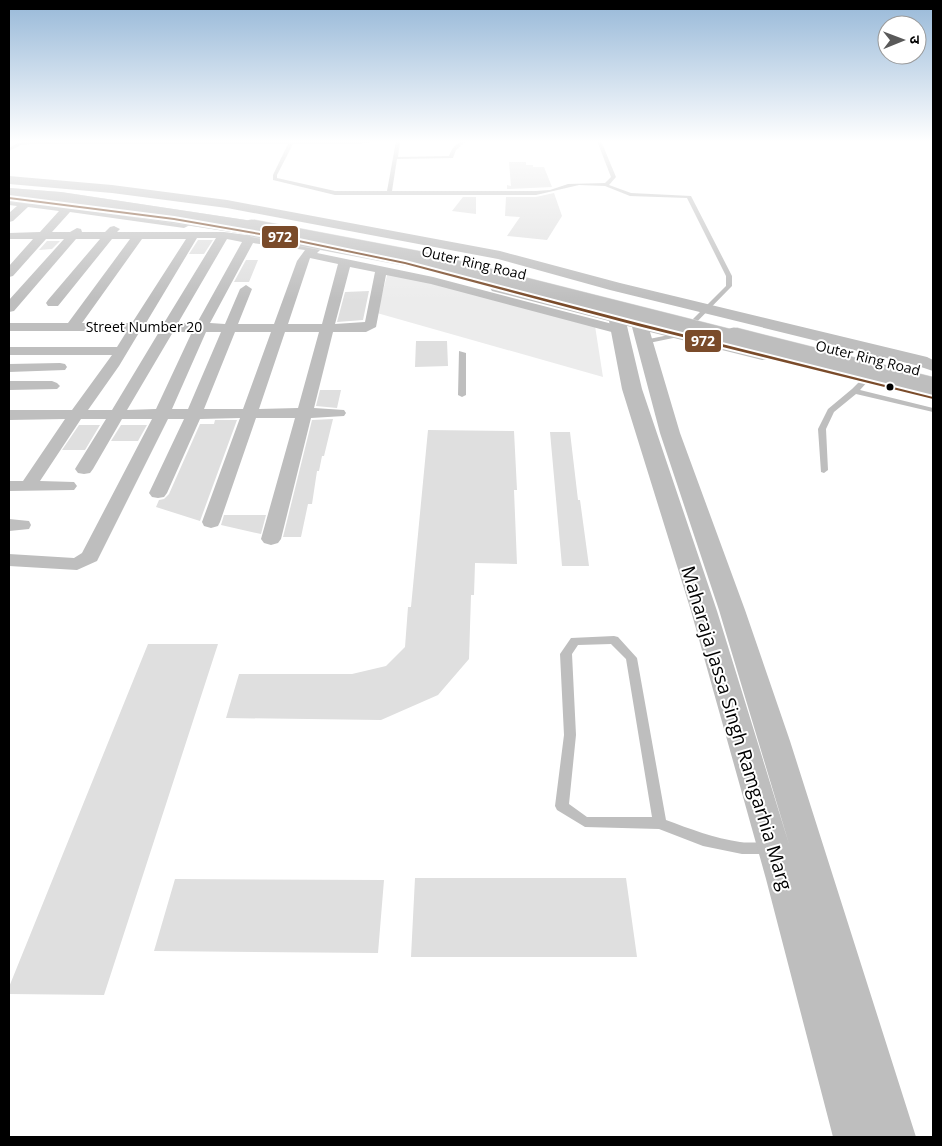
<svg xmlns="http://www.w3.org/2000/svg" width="942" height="1146" font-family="'Open Sans','Noto Sans Devanagari',sans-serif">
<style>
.green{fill:#ececec}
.building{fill:#dfdfdf}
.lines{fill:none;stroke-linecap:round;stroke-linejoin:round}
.service{fill:#bebebe;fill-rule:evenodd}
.minor{fill:#bebebe;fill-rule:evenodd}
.tertiary{fill:#bebebe;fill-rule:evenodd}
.primary-bridge-far2-casing{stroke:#dbdbdb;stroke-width:14;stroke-linecap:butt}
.primary-bridge-far1-casing{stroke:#dbdbdb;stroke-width:18;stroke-linecap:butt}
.primary-bridge-casing{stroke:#dbdbdb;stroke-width:22;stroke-linecap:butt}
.primary-bridge-far2{stroke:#bebebe;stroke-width:14}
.primary-bridge-far1{stroke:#bebebe;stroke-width:17}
.primary-bridge{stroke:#bebebe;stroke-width:21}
.bus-1-casing{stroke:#fff;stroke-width:4}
.bus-1{fill:#7a4b2a;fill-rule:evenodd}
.bus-dot{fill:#000;stroke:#fff;stroke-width:2}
.labels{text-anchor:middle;stroke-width:4;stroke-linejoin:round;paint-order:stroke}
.far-street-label{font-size:14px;fill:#000;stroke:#fff}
.near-street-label{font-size:19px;fill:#000;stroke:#fff}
.line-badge{stroke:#fff;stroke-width:2}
.badge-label{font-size:14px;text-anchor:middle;font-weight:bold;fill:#fff}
</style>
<rect width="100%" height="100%" fill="#fff"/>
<!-- green -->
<path class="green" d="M388,272l207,54 8,51 -226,-64z"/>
<!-- building -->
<path class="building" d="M509,162h17v3h7v2h11l8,20 -45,2v-4l4,1z
M554,193l8,23 -15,24 -40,-4 13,-19 -15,-1 1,-19h30z
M463,197h13v17l-24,-3z
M198,240h15l-9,14h-15z
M47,241h13l-8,8 -13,1z
M246,260h12l-9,22h-15z
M369,291l-6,29 -26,2 8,-30z
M416,341h31l1,25 -33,1z
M320,390h21l-4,18 -21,-2z
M333,419l-9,37h-2l-3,15h-2l-5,33h-4l-7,33h-18l29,-117z
M215,420h22l-37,101 -44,-14 3,-7 5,-1 5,-5 31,-70h14z
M79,425h21l-15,25h-23z
M121,425h26l-9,16h-27z
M428,430l86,1 3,59h-3l3,74 -42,-1 -1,32h-3l-2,64 -31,36 -57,25 -155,-2 13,-44h113l34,-8 19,-19 3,-40h3z
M550,432h20l8,68h2l9,66h-27z
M224,515h42l-5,19 -40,-9z
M148,644h70l-114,351 -95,-1v-7z
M415,878h211l11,79h-226z
M175,879l209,1 -6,73 -224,-2z"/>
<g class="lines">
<!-- service -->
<path class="service" d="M378,141l-18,3h-67l-16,31v3l58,13h52l9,-50h4l-2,16 51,-1c3,-8 8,-15 17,-15l-10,9 -3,8 -56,1 -5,32h144l14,-1 18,-6 37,-1 6,-6 -14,-36h4l15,36 -7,8 22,8 60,3 41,80v10l-49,50 -39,8 -4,-2 4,-2 35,-7 47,-47v-10l-39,-78 -57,-2 -25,-10 -26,-1 -43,10h-201l-62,-15v-5l15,-31h-258l-9,1 -12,6v-3l9,-5 12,-1z
M459,351l7,2v42l-4,2 -4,-2z
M878,352l7,2 -16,26 -9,10 73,18v4l-77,-18 -22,18 -8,17 2,41 -4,3 -3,-1 -3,-43 10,-20 24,-20 10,-10z
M614,636l4,1 19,21 29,162c24,9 48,18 74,22 12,2 24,-2 35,2l2,4 -2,4 -5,2h-28l-39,-8 -44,-17 -74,-2 -28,-17 -2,-4 9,-71 -4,-81 11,-16zM611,644l15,15 26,158h-65l-18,-13 7,-69 -4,-81 6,-9z"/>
<!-- minor -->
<path class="minor" d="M9,199l59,6 116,17 6,3 -6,3 -114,-16 -18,20h18l7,-4 4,1 1,3h23l5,-5 4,-1 6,3 -3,3h107l89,12 5,-1 6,3 -7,7 116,24 191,50 2,3 -7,4 -188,-50 -45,-9 -10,52 -10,5h-33l-19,76 30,2 2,3 -2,3 -33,2 -30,121 -3,4 -7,2 -7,-2 -3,-4 34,-121h-39l-36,104 -2,4 -7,2 -7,-2 -2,-4 38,-104 -40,1 -33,74 -3,4 -6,1 -6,-1 -3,-4 35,-74h-16l-71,142 -20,9 -68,-4v-12l65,4 8,-5 70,-134h-30l-29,50 -3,4 -6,1 -6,-1 -3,-4 31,-50h-25l-41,62 34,1 3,4 -3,4 -65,1v-10h14l42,-62 -56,1v-10h63l40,-55h-103v-8h108l10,-16h-118v-8h59l62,-84h-18l-54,67h-10l-2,-3 2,-3 52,-61h-24l-62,72 -5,1v-12l55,-61h-18l-33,37 -4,1v-11l24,-27h-24v-6l31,-1 19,-21 -31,-4 -15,14 -4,1v-9l8,-7 -8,-1zM197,238h19l-52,85h-18zM142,239h44l-54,84h-50zM227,239l15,3 -45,81h-19zM253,243l52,7 -8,11 -23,63h-36l14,-35 -6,-4 -6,4 -15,35 -15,-1zM310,258l28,6 -16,60h-34zM350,267l25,5 -10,50 -30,2zM140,331l19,1 -47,78h-24l31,-44zM173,332h19l-36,77 -29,1zM206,332h15l-33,77h-16zM235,332h36l-28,77h-39zM285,332h34l-21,76 -39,1z
M60,363l5,1 2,3 -2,3 -56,2v-8z
M52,381l5,2 3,3 -3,3 -48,1v-9z
M9,519l20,2 2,4 -2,4 -20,2z"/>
<!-- tertiary -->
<path class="tertiary" d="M9,176l103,9 115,15 273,51 120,32 307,74 6,3v11l-18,-6 -305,-75 -112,-31 -271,-51 -115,-15 -103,-9z
M498,283l270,68 3,4 -3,4 -6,1 -112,-28 30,101 65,177 45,131 126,396h-83l-67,-258 -75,-268 -69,-222 -13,-68 -117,-30 -2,-3 2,-3zM627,326l5,1 28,106 59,177 70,234 -72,-233 -75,-222z"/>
<defs>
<path id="primary-bridge-far2" d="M9,195l51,4 199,30"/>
<path id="primary-bridge-far1" d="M252,228l169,32 318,80"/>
<path id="primary-bridge" d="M734,338l199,50"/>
</defs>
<!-- primary-bridge-far2 casing -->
<use href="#primary-bridge-far2" class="primary-bridge-far2-casing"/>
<!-- primary-bridge-far1 casing -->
<use href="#primary-bridge-far1" class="primary-bridge-far1-casing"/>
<!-- primary-bridge casing -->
<use href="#primary-bridge" class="primary-bridge-casing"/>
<!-- primary-bridge-far2 -->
<use href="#primary-bridge-far2" class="primary-bridge-far2"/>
<!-- primary-bridge-far1 -->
<use href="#primary-bridge-far1" class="primary-bridge-far1"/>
<!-- primary-bridge -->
<use href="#primary-bridge" class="primary-bridge"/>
<defs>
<path id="bus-1" d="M9,197l165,21 115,20 116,24 237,62 291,73v2l-295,-73 -233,-62 -116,-24 -115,-20 -165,-21z"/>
</defs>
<!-- bus-1 casing -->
<use href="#bus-1" class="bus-1-casing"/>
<!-- bus-1 -->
<use href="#bus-1" class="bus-1"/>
</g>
<!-- sky -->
<linearGradient id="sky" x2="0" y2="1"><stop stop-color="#97b8d8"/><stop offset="0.47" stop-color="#fff"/><stop offset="1" stop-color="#fff" stop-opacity="0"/></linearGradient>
<rect width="942" height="301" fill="url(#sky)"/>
<!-- markers -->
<circle class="bus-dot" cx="890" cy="387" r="4.5"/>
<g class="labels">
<!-- far-street labels -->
<g class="far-street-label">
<text transform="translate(474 263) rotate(13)" y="5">Outer Ring Road</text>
<text x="144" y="332">Street Number 20</text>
<text transform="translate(868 358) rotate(14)" y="5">Outer Ring Road</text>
</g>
<!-- near-street labels -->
<g class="near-street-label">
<text transform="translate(737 728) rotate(73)" y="7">Maharaja Jassa Singh Ramgarhia Marg</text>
</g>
</g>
<g class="line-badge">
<rect x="261" y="225" width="38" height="24" rx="5" fill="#7a4b2a"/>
<rect x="684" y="329" width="38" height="24" rx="5" fill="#7a4b2a"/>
</g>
<g class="badge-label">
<text x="280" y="242">972</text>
<text x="703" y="346">972</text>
</g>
<!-- border -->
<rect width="942" height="1146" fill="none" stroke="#000000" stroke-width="20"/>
<!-- north arrow -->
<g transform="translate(902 40) rotate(89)"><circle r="24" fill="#ffffff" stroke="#999999"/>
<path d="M0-4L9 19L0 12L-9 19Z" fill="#595959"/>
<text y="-8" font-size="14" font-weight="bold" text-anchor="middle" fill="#000000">उ</text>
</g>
</svg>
